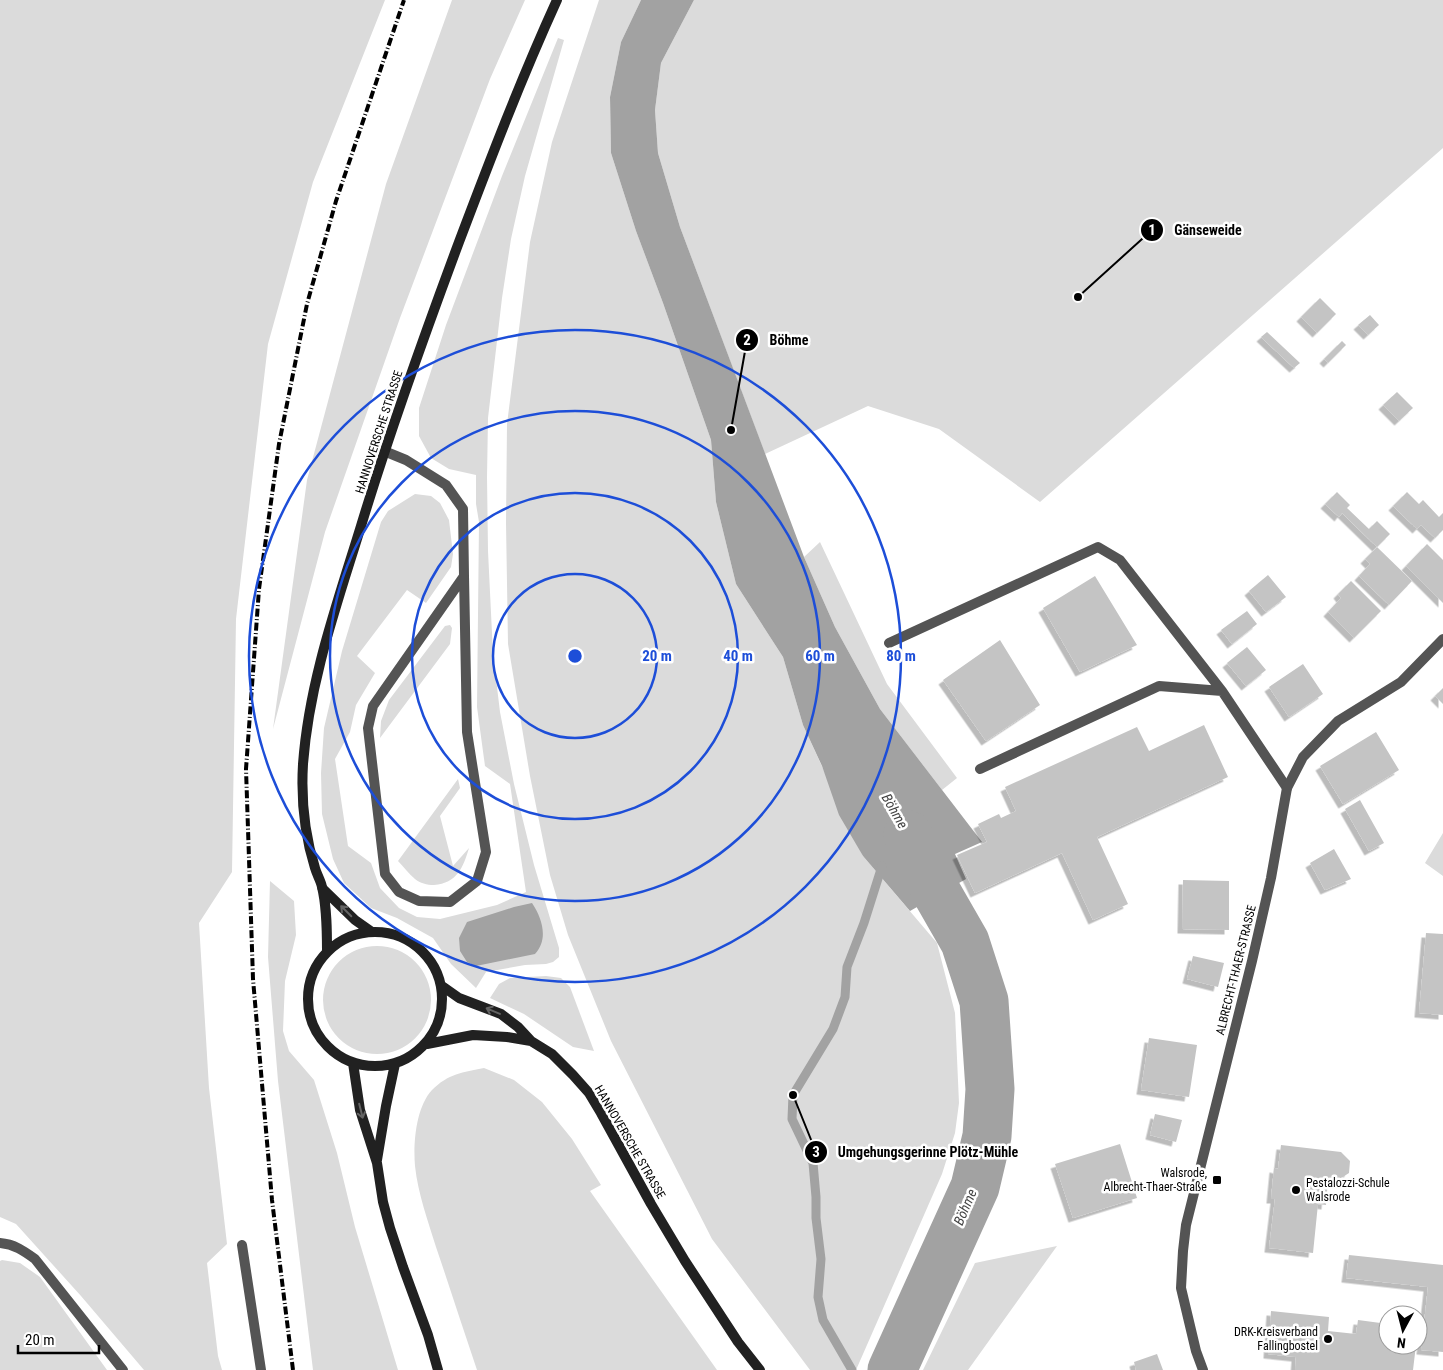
<svg xmlns="http://www.w3.org/2000/svg" width="1443" height="1370" font-family="'Roboto Condensed',sans-serif">
<style>
.green{fill:#dbdbdb}
.water{fill:#a2a2a2}
.lines{fill:none;stroke-linecap:round;stroke-linejoin:round}
.stream{stroke:#a2a2a2;stroke-width:9}
.river{stroke:#a2a2a2;stroke-width:49}
.building{fill:#c4c4c4;filter:url(#shadow)}
.service{stroke:#545454;stroke-width:10}
.minor{stroke:#545454;stroke-width:10}
.secondary{stroke:#212121;stroke-width:10}
.rail{stroke:#000;stroke-width:4;stroke-dasharray:8 2.5 1 2.5;stroke-linecap:butt}
.oneway{stroke:#646464}
.ring{fill:none;stroke:#1d4ed8;stroke-width:2.5}
.poi-dot{fill:#000;stroke:#fff;stroke-width:2}
.labels{text-anchor:middle;stroke-width:5;stroke-linejoin:round;paint-order:stroke}
.street-label{font-size:12px;fill:#000;stroke:#fff}
.poi-label{font-size:12px;fill:#000;stroke:#fff;text-anchor:end}
.water-label{font-size:14px;font-style:italic;fill:#434343;stroke:#fff}
.centre{fill:#1d4ed8;stroke:#fff;stroke-width:2.5}
.ring-label{font-size:15px;text-anchor:middle;font-weight:bold;fill:#1d4ed8;stroke:#fff;stroke-width:5;stroke-linejoin:round;paint-order:stroke}
.leader{fill:none;stroke:#000;stroke-width:2}
.callout-dot{fill:#000;stroke:#fff;stroke-width:2}
.mark-label{font-size:15px;text-anchor:middle;font-weight:bold;fill:#fff}
.callout-label{font-size:14px;text-anchor:middle;font-weight:bold;fill:#000;stroke:#fff;stroke-width:5;stroke-linejoin:round;paint-order:stroke}
</style>
<defs>
<filter id="shadow"><feDropShadow dx="-4.5" dy="4.5" stdDeviation="0" flood-color="#0004"/></filter>
</defs>
<rect width="100%" height="100%" fill="#fff"/>
<!-- green -->
<path class="green" d="M0,0h385l-72,182 -45,162 -32,275 -4,253 -33,51 10,165 18,156 -20,19 11,93 4,14h-78l-63,-74 -65,-72 -16,-7z
M452,0h73l-35,79 -90,239 -75,214 -52,197 34,-249 79,-296z
M599,0h42l-20,42 -11,55 1,56 25,78 27,72 48,137 5,62 20,82 47,73 20,68 60,131 74,87 18,70 4,90 -4,30 -13,41 -86,196h-46l-98,-131 -101,-198 -43,-106 -18,-60 -20,-99 -22,-132 -2,-121 1,-99 23,-182 22,-100z
M694,0h749v148l-403,354 -101,-73 -71,-23 -103,48 -85,-227 -22,-74 -3,-43 6,-47z
M558,38l6,2 -39,136 -14,63 -9,59 -14,120 -1,59 1,74 5,103 7,58 14,72 20,81 25,83v9l-6,5 -7,2 -21,1 -39,7 -10,16 -25,-24 -18,-26 -36,-20 -26,-10 -27,-25 -11,-24 -11,-45 -1,-41 3,-45 18,-77 39,-129 7,-11 27,-17 16,2 9,7 9,17 4,34 -2,13 -25,36 -19,-13 -50,66 18,17 -19,32 -6,27 -15,27 13,87 23,17 9,25 19,20 18,9 23,2 57,-14 29,-13 -16,-108 -25,-18 -8,-59 2,-185 -3,-18v-29l-27,-6 -18,-11 -12,-22v-28l27,-83 56,-149z
M820,542l67,142 70,94 -15,12 -62,-81 -45,-82 -31,-70z
M450,625l2,3 -2,16 -70,94 1,-17 8,-21 56,-74z
M458,779l2,9 -20,28 13,50 16,-18c-6,20 -12,35 -35,37 -7,0 -14,-2 -19,-6 -6,-5 -11,-12 -17,-18z
M1443,833v43l-18,-13z
M270,881l24,20 2,34 -11,46 -2,50 6,20 25,29 23,73 18,74 43,143h-85l-35,-289 -10,-124z
M323 1000a54 54 0 1 1 108 0a54 54 0 1 1-108 0Z
M546,976l15,2 9,9 24,64 -21,-4 -49,-33 -34,-16 9,-14 11,-6z
M484,1068l30,12 28,22 30,37 29,46 -11,6 127,179h-240c-14,-41 -27,-82 -41,-123 -8,-26 -18,-53 -21,-81 -2,-23 1,-59 17,-76 16,-16 31,-18 52,-22z
M1057,1246l-89,124h-45l52,-107z
M2,1260l18,3 20,14 67,93h-107v-109z"/>
<!-- water -->
<path class="water" d="M641,0h53l-33,63 -6,47 3,43 22,74 124,330 31,70 45,82 102,133 -27,12 11,25 -56,32 -47,-55 -24,-41 -17,-49 -19,-41 -20,-68 -47,-73 -20,-82 -5,-62 -48,-137 -27,-72 -25,-78 -1,-56 11,-55z
M532,903c10,15 17,36 3,51l-59,12 -9,-4 -7,-11 -1,-13 8,-16 47,-15z"/>
<g class="lines">
<!-- stream -->
<path class="stream" d="M852,1370l-29,-50 -5,-23 3,-38 -5,-41v-21l-3,-34 -21,-44 1,-24 40,-66 12,-32 2,-30 17,-44 18,-57"/>
<!-- river -->
<path class="river" d="M892,1370l83,-183 12,-51 3,-47 -6,-88 -19,-59 -27,-47 -30,-60"/>
</g>
<!-- building -->
<path class="building" d="M1320,298l16,16 -19,19 -16,-16z
M1370,315l9,10 -11,10 -10,-10z
M1267,332l33,31 -6,5 -33,-31z
M1342,341l4,4 -18,18 -4,-4z
M1397,392l16,16 -14,13 -16,-16z
M1337,492l13,13 -3,3 22,21 8,-8 13,13 -13,13 -35,-34 -3,4 -14,-13z
M1407,492l12,12 4,-4 16,17 4,-4v17l-8,8 -14,-13 -4,4 -24,-23z
M1427,544l16,16v43l-37,-37z
M1377,547l35,34 -23,24 -30,-29 11,-12 -5,-5z
M1268,575l18,22 -20,15 -17,-21z
M1095,576l42,69 -57,27 -37,-64z
M1351,581l30,30 -27,27 -26,-26 13,-14 -3,-4z
M1247,611l10,13 -25,20 -11,-14z
M1000,640l40,65 -54,36 -43,-61z
M1247,647l19,23 -20,16 -19,-23z
M1303,664l20,30 -34,23 -20,-30z
M1443,688v16l-8,-8z
M1204,725l24,52 -131,60 31,67 -35,16 -31,-67 -87,40 -18,-38 30,-13 -9,-18 21,-10 2,4 15,-7 -11,-24 132,-60 12,24z
M1376,732l23,38 -56,34 -23,-38z
M1360,800l24,43 -15,8 -24,-42z
M1334,849l17,30 -26,11 -15,-27z
M1183,880l46,1v49l-47,-1z
M1426,933l17,1v81l-24,-2z
M1193,956l31,7 -6,24 -31,-8z
M1149,1038l48,7 -8,52 -48,-7z
M1155,1114l27,6 -6,22 -26,-7z
M1120,1144l17,54 -64,20 -18,-54z
M1281,1145l60,7 9,9 -1,12 -11,7 -10,-1 -2,26 -8,-1 -5,49 -44,-5 6,-49h-4l3,-31 4,1z
M1349,1255l94,10v87l-22,-2 7,-63 -82,-9z
M1271,1311l58,6 -1,14 28,3 2,-14 30,4v21h28l-3,25h-118l1,-13 -28,-3z
M1157,1354l6,16h-27l-2,-8z"/>
<g class="lines">
<!-- service -->
<path class="service" d="M384,451l22,9 40,25 17,24 1,67 -91,130 -5,22 17,146 14,18 20,9 31,1 27,-21 9,-29 -19,-120 -3,-156
M889,643l209,-96 22,13 102,131 65,97
M980,769l179,-83 63,5
M0,1243c14,1 24,8 35,16l88,111
M242,1245l19,125"/>
<!-- minor -->
<path class="minor" d="M1203,1370l-7,-19 -15,-63 2,-37 3,-26 66,-264 19,-83 16,-90 16,-31 35,-36 63,-39 42,-43"/>
<!-- secondary -->
<path class="secondary" d="M322,888l33,32 17,12
M308 999a67 67 0 1 1 134 0a67 67 0 1 1-134 0Z
M327,952c0,-20 0,-45 -5,-65 -1,-6 -5,-12 -7,-19 -10,-32 -14,-70 -12,-104 6,-82 34,-160 58,-238 29,-96 63,-190 98,-284 31,-82 62,-163 98,-242
M442,986l17,12 42,16 17,13 13,14 21,13 21,21 16,18 12,20 50,91 34,57 53,81 22,28
M427,1044l46,-9 34,2 24,4
M353,1063l7,47 17,53 6,39 7,26 13,39 25,68 10,35
M377,1160l9,-54 9,-42"/>
<!-- rail -->
<path class="rail" d="M293,1370l-21,-170 -19,-221 -7,-210 13,-180 20,-145 28,-140 29,-103 68,-201"/>
</g>
<!-- one-way arrows -->
<defs><path id="oneway-shaft" d="M-6 0H5M1.5-3L5.5 0L1.5 3" fill="none" stroke-width="1.6" stroke-linecap="round" stroke-linejoin="round" transform="scale(1.25)"/></defs>
<g class="oneway">
<use href="#oneway-shaft" transform="translate(346 911) rotate(-135)"/>
<use href="#oneway-shaft" transform="translate(493 1011) rotate(-157)"/>
<use href="#oneway-shaft" transform="translate(361 1111) rotate(76)"/>
</g>
<!-- distance rings -->
<g class="ring">
<circle cx="575" cy="656" r="82"/>
<circle cx="575" cy="656" r="163"/>
<circle cx="575" cy="656" r="245"/>
<circle cx="575" cy="656" r="326"/>
</g>
<!-- markers -->
<g class="poi-dot">
<rect x="1212" y="1175" width="10" height="10" rx="2.5"/>
<circle cx="1296" cy="1190" r="5"/>
<circle cx="1328" cy="1339" r="5"/>
</g>
<g class="labels">
<!-- street labels -->
<g class="street-label">
<text transform="translate(379 432) rotate(-72)" y="4">HANNOVERSCHE STRASSE</text>
<text transform="translate(1236 970) rotate(-76)" y="4">ALBRECHT-THAER-STRASSE</text>
<text transform="translate(630 1142) rotate(60)" y="4">HANNOVERSCHE STRASSE</text>
</g>
<!-- poi labels -->
<g class="poi-label">
<text x="1207" y="1177">Walsrode,<tspan x="1207" dy="14">Albrecht-Thaer-Straße</tspan></text>
<text x="1306" y="1187" text-anchor="start">Pestalozzi-Schule<tspan x="1306" dy="14">Walsrode</tspan></text>
<text x="1318" y="1336">DRK-Kreisverband<tspan x="1318" dy="14">Fallingbostel</tspan></text>
</g>
<!-- water labels -->
<g class="water-label">
<text transform="translate(895 811) rotate(60)" y="5">Böhme</text>
<text transform="translate(965 1207) rotate(-67)" y="5">Böhme</text>
</g>
</g>
<circle cx="575" cy="656" r="8" class="centre"/>
<g class="ring-label">
<text x="657" y="661">20 m</text>
<text x="738" y="661">40 m</text>
<text x="820" y="661">60 m</text>
<text x="901" y="661">80 m</text>
</g>
<!-- callouts -->
<path class="leader" d="M1078 297L1152 230M731 430L747 340M793 1095L816 1152"/>
<g class="callout-dot">
<circle cx="1078" cy="297" r="5"/>
<circle cx="731" cy="430" r="5"/>
<circle cx="793" cy="1095" r="5"/>
<circle cx="1152" cy="230" r="12"/>
<circle cx="747" cy="340" r="12"/>
<circle cx="816" cy="1152" r="12"/>
</g>
<g class="mark-label">
<text x="1152" y="235">1</text>
<text x="747" y="345">2</text>
<text x="816" y="1157">3</text>
</g>
<g class="callout-label">
<text x="1208" y="235">Gänseweide</text>
<text x="789" y="345">Böhme</text>
<text x="928" y="1157">Umgehungsgerinne Plötz-Mühle</text>
</g>
<!-- north arrow -->
<g transform="translate(1403 1330) rotate(187)"><circle r="24" fill="#ffffff" stroke="#999999"/>
<path d="M0-4L9 19L0 12L-9 19Z" fill="#000000"/>
<text y="-8" font-size="14" font-weight="bold" text-anchor="middle" fill="#000000">N</text>
</g>
<!-- scale -->
<path d="M18 1345v8h81v-8" fill="none" stroke="#000000" stroke-width="2.5"/>
<text x="25" y="1345" font-size="15" fill="#000000" stroke="#ffffff" stroke-width="4" paint-order="stroke">20 m</text>
</svg>
